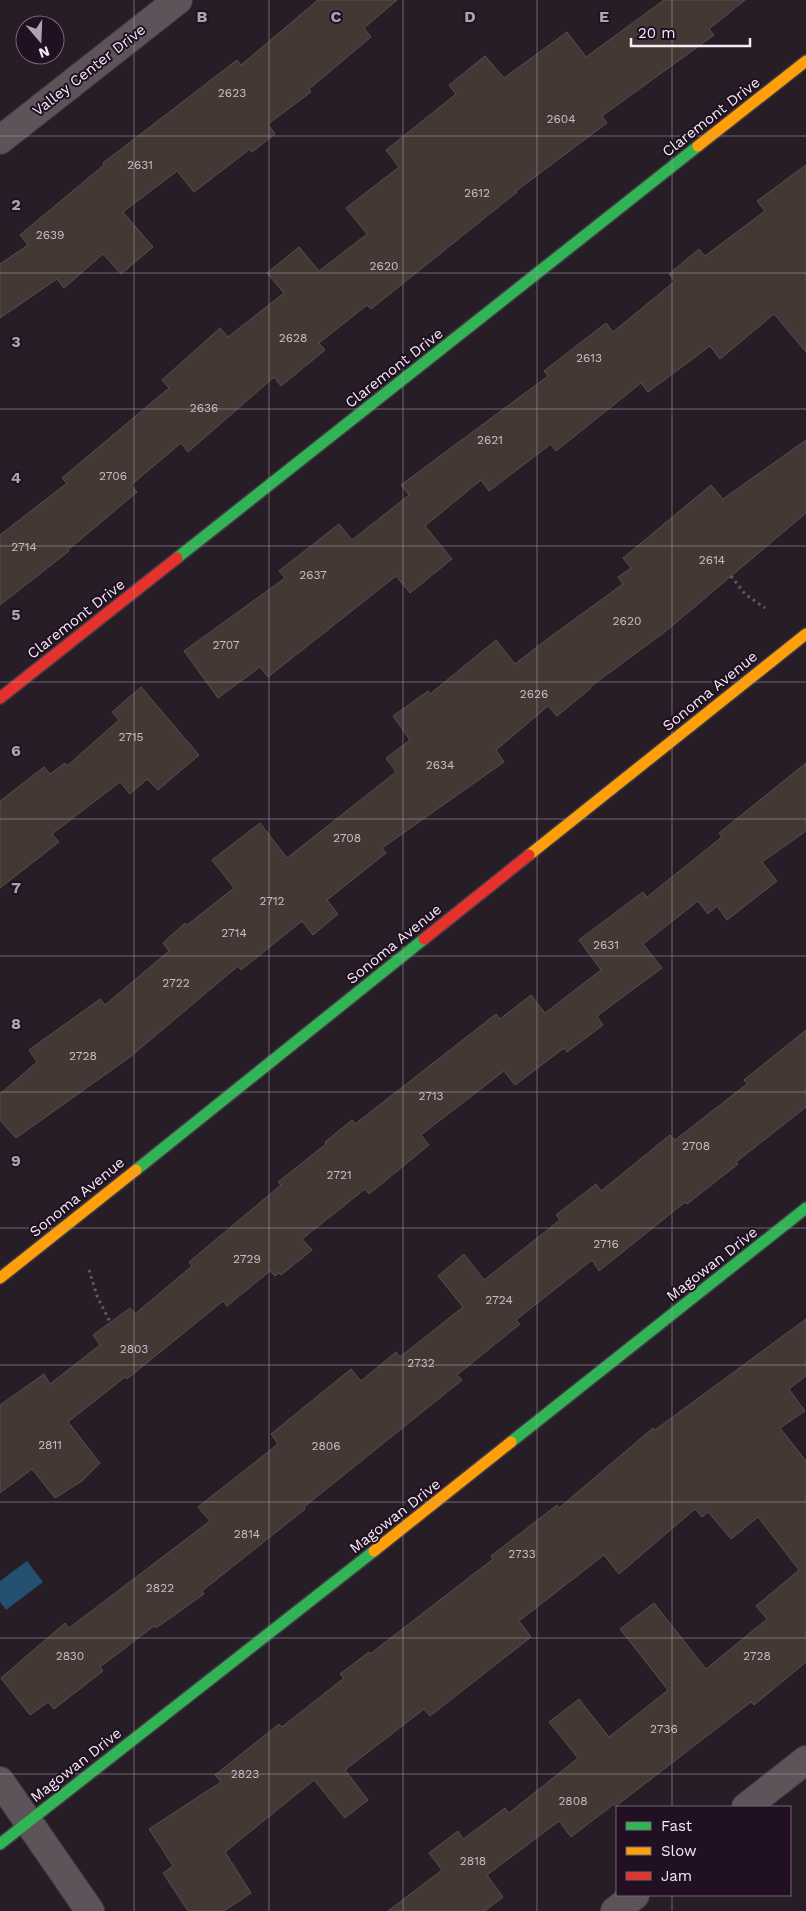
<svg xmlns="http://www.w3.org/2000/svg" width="806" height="1911" font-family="'Work Sans',sans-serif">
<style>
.water{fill:#245072}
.building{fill:#443835;stroke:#584f4f}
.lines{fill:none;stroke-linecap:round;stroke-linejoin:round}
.street-casing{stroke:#423a42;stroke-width:30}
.fast-casing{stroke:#423a42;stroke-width:14}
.slow-casing{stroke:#423a42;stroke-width:14}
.jam-casing{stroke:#423a42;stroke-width:14}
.path{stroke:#625a60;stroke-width:3;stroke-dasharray:2.5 4;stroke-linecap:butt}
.street{stroke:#5d5459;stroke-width:28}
.fast{stroke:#30b455;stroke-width:11}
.slow{stroke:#ff9f0a;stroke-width:11}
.jam{stroke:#e5322d;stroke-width:11}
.grid{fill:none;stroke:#ada2ad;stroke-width:1;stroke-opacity:0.55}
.labels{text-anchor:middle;stroke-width:4;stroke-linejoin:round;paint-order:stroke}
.number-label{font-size:12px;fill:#c9bdc5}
.street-label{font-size:15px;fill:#f5e9f5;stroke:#201021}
.grid-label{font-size:16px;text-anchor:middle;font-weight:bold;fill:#ada2ad;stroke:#201021;stroke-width:4;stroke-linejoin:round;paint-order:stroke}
</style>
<rect width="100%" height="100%" fill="#261d26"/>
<!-- water -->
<path class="water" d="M27,1561l16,21 -37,28 -6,-8v-21z"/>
<!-- building -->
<path class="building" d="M318,0h79l-33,28 7,9 -62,52 2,3 -43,32 7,10 -23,18 -2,-3 -56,43 -17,-21 -54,41 30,35 -32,27 -18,-20 -39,34 -7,-9 -57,39v-54l28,-19 -8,-10 84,-70 -1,-2 134,-103 4,5z
M664,0h81l-36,29 5,6 -112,81 5,7 -91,68 1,1 -146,117 -4,-4 -48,38 6,7 -44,36 -7,-9 -86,75 -7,-9 -50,42 6,7 -69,58 1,1 -69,54v-70l67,-52 -5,-5 107,-90 -7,-8 58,-52 8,9 56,-44 -17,-20 32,-26 20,24 48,-37 -21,-26 53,-41 -13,-17 70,-56 -7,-9 36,-29 19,22 63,-46 19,25z
M806,165v187l-32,-38 -54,45 -10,-13 -62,46 -7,-9 -85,68 -5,-7 -62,47 -8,-11 -56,46 27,33 -42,34 -14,-17 -128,101 -8,-10 -42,31 -34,-47 101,-73 -6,-7 60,-47 13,16 57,-45 -8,-10 147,-109 -4,-5 62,-48 7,9 62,-51 -6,-7 30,-25 6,7 60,-45 -8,-10z
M806,440v73l-140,118 -76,56 1,1 -34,28 -9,-10 -52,44 8,12 -122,86 4,5 -59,47 11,14 -25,21 -11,-14 -61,49 -3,-4 -108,91 -114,81 -16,-18v-26l37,-32 -8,-12 71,-51 5,6 64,-54 -6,-8 22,-20 2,2 47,-37 -22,-28 48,-37 27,35 109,-86 -10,-14 24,-18 -17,-24 35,-25 2,3 66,-54 19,24 31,-24 77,-56 -5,-7 13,-9 -8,-10 88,-73 12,14z
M141,687l58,68 -41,35 -11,-11 -17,15 -10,-12 -68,52 7,8 -59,46v-87l44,-34 6,7 15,-11 2,3 52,-46 -7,-8z
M806,763v68l-44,31 15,19 -50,39 -10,-14 -9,8 -10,-13 -55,43 19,24 -65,48 6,9 -36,27 -3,-4 -49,37 -11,-14 -83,64 8,10 -60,49 -4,-5 -63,50 10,11 -31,25 -2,-2 -4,3 -5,-5 -43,35 -4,-5 -96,78 -2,-2 -57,45 32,41 -18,18 -27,17 -23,-29 -32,24v-88l44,-31 6,10 50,-39 -7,-10 37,-27 5,6 57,-48 -3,-4 92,-77 -3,-3 48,-38 -1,-2 27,-22 3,4 141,-110 4,5 31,-24 14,18 56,-43 -22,-30 64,-48 4,5 75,-60 -3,-4z
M806,1030v77l-70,55 2,2 -51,40 -2,-2 -86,69 -7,-11 -76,60 4,4 -63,51 5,5 -158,127 1,2 -103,82 2,3 -48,34 -2,-2 -54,41 3,4 -49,38 -6,-7 -18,13 -29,-37 64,-55 4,5 141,-107 -12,-14 80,-63 -7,-10 80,-65 10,12 35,-29 4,5 63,-50 -25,-31 26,-22 20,26 76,-60 -4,-5 40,-31 5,7 69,-56 5,5 72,-56 -3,-4z
M806,1319v57l-17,13 16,22 -25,17 26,33v201l-52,43 -3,-3 -135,104 -2,-2 -43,33 -12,-16 -72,54 16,22 -18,14h-97l54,-41 -13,-17 29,-22 5,8 42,-31 4,5 69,-55 -29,-36 30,-23 30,38 59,-47 -48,-61 34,-26 52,66 61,-50 -11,-13 43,-36 -41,-53 -27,22 -23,-27 -6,5 -7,-8 -76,65 -15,-19 -85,66 12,16 -101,79 -6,-7 -79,61 23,30 -23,18 -31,-38 -89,72 26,41 -27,18h-36l-25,-38 10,-7 -24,-37 72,-47 -6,-7 64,-51 3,3 62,-49 -4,-4 29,-22 1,2 123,-95 -2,-3 66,-51 2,3 94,-80 2,2z"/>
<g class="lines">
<defs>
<path id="street" d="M0,140l178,-140
M0,1781l90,130
M746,1807l60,-47
M615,1911l20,-16"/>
<path id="fast" d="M177,558l521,-412
M136,1170l288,-231
M511,1442l295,-234
M0,1844l374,-293"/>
<path id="slow" d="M698,146l108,-85
M529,855l277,-221
M0,1278l136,-108
M374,1551l137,-109"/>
<path id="jam" d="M0,698l177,-140
M424,939l105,-84"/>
</defs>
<!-- street casing -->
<use href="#street" class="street-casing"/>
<!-- fast casing -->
<use href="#fast" class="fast-casing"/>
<!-- slow casing -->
<use href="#slow" class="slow-casing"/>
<!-- jam casing -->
<use href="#jam" class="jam-casing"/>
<!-- path -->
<path class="path" d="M731,576l14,18 20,14
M89,1270l8,26 13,26"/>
<!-- street -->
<use href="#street" class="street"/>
<!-- fast -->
<use href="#fast" class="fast"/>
<!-- slow -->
<use href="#slow" class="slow"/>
<!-- jam -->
<use href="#jam" class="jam"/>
</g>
<!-- grid -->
<path class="grid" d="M134,0v1911M269,0v1911M403,0v1911M537,0v1911M672,0v1807M0,136h806M0,273h806M0,409h806M0,546h806M0,682h806M0,819h806M0,956h806M0,1092h806M0,1228h806M0,1365h806M0,1502h806M0,1638h806M0,1774h806M672,1895v16"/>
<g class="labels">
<!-- number labels -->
<g class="number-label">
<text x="232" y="97">2623</text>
<text x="561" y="123">2604</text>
<text x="140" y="169">2631</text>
<text x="477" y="197">2612</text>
<text x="50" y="239">2639</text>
<text x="384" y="270">2620</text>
<text x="293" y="342">2628</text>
<text x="589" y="362">2613</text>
<text x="204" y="412">2636</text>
<text x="490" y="444">2621</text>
<text x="113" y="480">2706</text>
<text x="24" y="551">2714</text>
<text x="712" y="564">2614</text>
<text x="313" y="579">2637</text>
<text x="627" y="625">2620</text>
<text x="226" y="649">2707</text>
<text x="534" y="698">2626</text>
<text x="131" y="741">2715</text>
<text x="440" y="769">2634</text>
<text x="347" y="842">2708</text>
<text x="272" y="905">2712</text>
<text x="234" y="937">2714</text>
<text x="606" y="949">2631</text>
<text x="176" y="987">2722</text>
<text x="83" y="1060">2728</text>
<text x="431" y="1100">2713</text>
<text x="696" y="1150">2708</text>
<text x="339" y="1179">2721</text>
<text x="606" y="1248">2716</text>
<text x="247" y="1263">2729</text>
<text x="499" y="1304">2724</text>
<text x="134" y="1353">2803</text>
<text x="421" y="1367">2732</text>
<text x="50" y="1449">2811</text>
<text x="326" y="1450">2806</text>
<text x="247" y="1538">2814</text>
<text x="522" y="1558">2733</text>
<text x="160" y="1592">2822</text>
<text x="70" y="1660">2830</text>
<text x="757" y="1660">2728</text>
<text x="664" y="1733">2736</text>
<text x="245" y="1778">2823</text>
<text x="573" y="1805">2808</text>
<text x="473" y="1865">2818</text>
</g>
<!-- street labels -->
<g class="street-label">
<text transform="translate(89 70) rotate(-38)" y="5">Valley Center Drive</text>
<text transform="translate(711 117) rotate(-38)" y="5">Claremont Drive</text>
<text transform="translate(394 368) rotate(-38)" y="5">Claremont Drive</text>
<text transform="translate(76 619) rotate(-38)" y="5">Claremont Drive</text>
<text transform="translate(710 691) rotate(-39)" y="5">Sonoma Avenue</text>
<text transform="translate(394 944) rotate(-39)" y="5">Sonoma Avenue</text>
<text transform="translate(77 1197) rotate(-39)" y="5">Sonoma Avenue</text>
<text transform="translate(712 1264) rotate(-38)" y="5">Magowan Drive</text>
<text transform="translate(395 1516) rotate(-38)" y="5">Magowan Drive</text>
<text transform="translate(76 1765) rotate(-38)" y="5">Magowan Drive</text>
</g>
</g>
<g class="grid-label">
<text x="202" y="22">B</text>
<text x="336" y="22">C</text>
<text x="470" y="22">D</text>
<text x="604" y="22">E</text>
<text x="16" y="210">2</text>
<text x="16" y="347">3</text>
<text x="16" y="483">4</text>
<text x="16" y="620">5</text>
<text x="16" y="756">6</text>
<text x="16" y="893">7</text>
<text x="16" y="1029">8</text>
<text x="16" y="1166">9</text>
</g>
<!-- legend -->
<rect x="616" y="1806" width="175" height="90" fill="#201021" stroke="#756776"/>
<rect x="626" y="1822" width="25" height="8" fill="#30b455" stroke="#756776"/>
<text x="661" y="1831" font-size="15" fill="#f5e9f5">Fast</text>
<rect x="626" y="1847" width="25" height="8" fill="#ff9f0a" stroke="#756776"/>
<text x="661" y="1856" font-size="15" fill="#f5e9f5">Slow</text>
<rect x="626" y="1872" width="25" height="8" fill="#e5322d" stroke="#756776"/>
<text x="661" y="1881" font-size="15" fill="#f5e9f5">Jam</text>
<!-- north arrow -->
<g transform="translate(40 40) rotate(161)"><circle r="24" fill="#201021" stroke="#756776"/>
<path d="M0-4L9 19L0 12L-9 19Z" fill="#ada2ad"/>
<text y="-8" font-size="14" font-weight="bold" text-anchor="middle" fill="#f5e9f5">N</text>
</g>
<!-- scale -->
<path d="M631 38v8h119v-8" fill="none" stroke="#f5e9f5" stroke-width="2.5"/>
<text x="638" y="38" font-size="15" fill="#f5e9f5" stroke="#201021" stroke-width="4" paint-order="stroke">20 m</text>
</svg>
